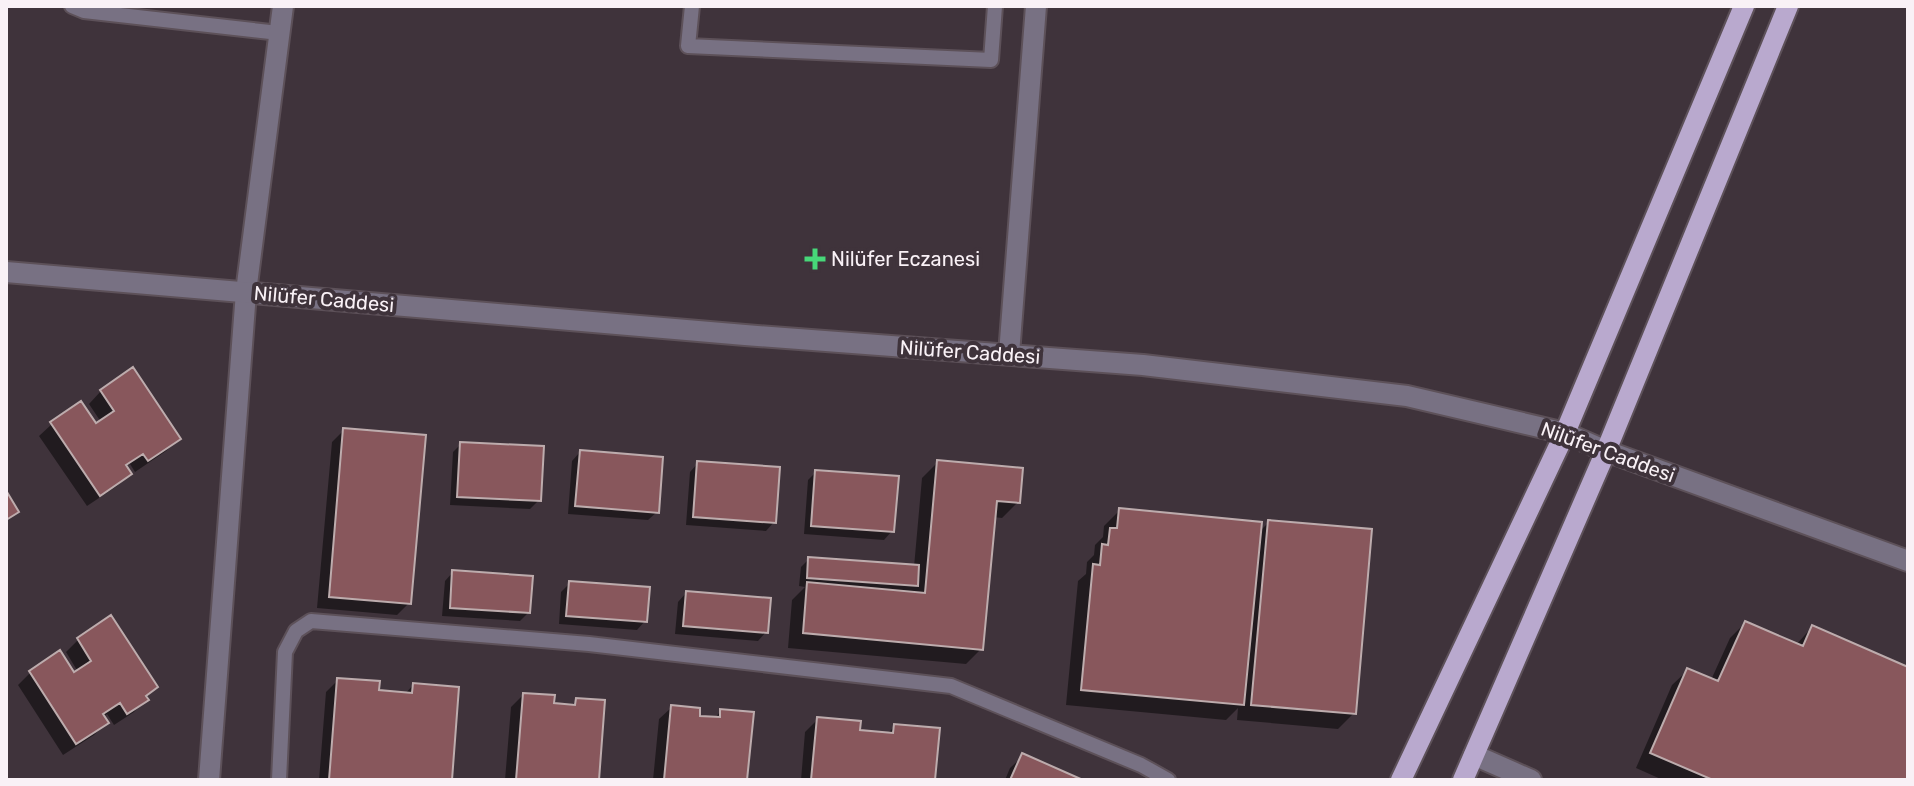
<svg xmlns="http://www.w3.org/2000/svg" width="1914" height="786" font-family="Rubik,sans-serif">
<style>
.shadow{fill:#0007}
.building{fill:#88575c;stroke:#bdacad;stroke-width:2}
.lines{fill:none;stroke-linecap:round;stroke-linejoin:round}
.service-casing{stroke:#5d5159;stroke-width:18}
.minor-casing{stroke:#5d5159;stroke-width:24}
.tertiary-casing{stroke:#5d5159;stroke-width:24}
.primary-casing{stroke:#5d5159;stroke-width:24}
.service{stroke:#787183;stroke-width:14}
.minor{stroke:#787183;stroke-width:20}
.tertiary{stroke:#787183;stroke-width:20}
.primary{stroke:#b9a9ce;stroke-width:20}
.poi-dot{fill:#47d779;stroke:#3f333b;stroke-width:3}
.labels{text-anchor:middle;stroke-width:8;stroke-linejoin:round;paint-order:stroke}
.poi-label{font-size:20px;fill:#f9f1f6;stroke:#3f333b;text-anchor:start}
.street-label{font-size:20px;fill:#f9f1f6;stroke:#3f333b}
</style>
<rect width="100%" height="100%" fill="#3f333b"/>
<!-- shadow -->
<path class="shadow" d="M101,391l78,47 -13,13 -31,21 -5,-8 -5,3 5,7 -13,12 -30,20 -48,-70 13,-12 44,2 5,-4 -12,-18z
M344,430l65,173 -12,12 -80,-7 15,-166z
M461,444l78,56 -9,9 -80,-4 3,-53z
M580,452l77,60 -9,8 -80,-6 4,-53z
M938,462l80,40 -16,16 -9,-1 -12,132 -15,15 -178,-16 4,-48 13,-13 -6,-1 2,-19 8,-8 105,8 8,-89z
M698,463l76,59 -8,9 -80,-6 4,-53z
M816,472l76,59 -8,9 -80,-6 4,-54z
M1120,510l139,22 10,-10 85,191 -16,16 -101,-9 1,-12 -12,12 -160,-15 12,-124 8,-7 1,-12 7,-7 1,-10 8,-8 1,-11z
M453,572l75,41 -8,8 -78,-5 3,-35z
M569,584l76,37 -8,9 -78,-6 2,-32z
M686,593l80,39 -8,9 -83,-7 3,-32z
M111,618l45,69 -22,25 -20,13 -7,-11 -4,3 3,6 -12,12 -31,20 -45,-70 12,-12 30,-20 14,22 4,-3 -12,-20 12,-12z
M1745,623l51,22 16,-18 96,42v111h-245l-27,-12 36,-83 16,-15 23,10 19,-42z
M338,680l39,12 28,2 8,-9 37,95h-131l7,-88z
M523,695l29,10 19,1 6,-6 20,80h-92l6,-73z
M672,707l26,11 16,1 7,-8 24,69h-92l6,-61z
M818,719l40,13 28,3 9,-9 38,54h-132l4,-48z
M1023,756l55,24h-73l5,-12z"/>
<!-- building -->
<path class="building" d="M133,367l48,72 -33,22 -5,-7 -17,11 6,9 -32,22 -50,-74 31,-21 15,22 18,-12 -14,-21z
M343,428l83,7 -15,169 -82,-7z
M460,442l84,4 -3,55 -84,-4z
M580,450l83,7 -4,56 -84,-7z
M937,460l86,8 -3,35 -23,-2 -14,149 -180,-17 4,-51 118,11z
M697,461l83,6 -4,56 -83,-6z
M815,470l84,6 -5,56 -83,-6z
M7,492l12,20 -13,8v-27z
M1119,508l143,14 -18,183 -163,-15 12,-126 7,1 2,-21 6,1 2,-17h7z
M1268,520l104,9 -16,185 -105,-9z
M808,557l111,8 -1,21 -111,-8z
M452,570l81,6 -3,37 -80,-5z
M569,581l81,6 -3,35 -81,-6z
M686,591l85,7 -3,35 -85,-7z
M111,615l47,72 -12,9 3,4 -22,14 -7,-11 -17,11 6,9 -33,21 -47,-73 31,-21 14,22 17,-11 -14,-23z
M1745,621l58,25 9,-21 96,42v113h-195l-63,-27 37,-85 31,13z
M337,678l43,3 -1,9 33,3 1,-10 46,4 -7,93h-123z
M523,693l32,2 -1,8 21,2 1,-7 29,2 -6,80h-83z
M671,705l29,3v8l20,1v-8l34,3 -7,68h-83z
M817,717l44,4 -1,9 33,3 1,-9 46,4 -5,52h-124z
M1022,753l61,27h-73z"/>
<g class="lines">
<defs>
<path id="service" d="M72,6l12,5 195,22
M692,6l-4,40 303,14 4,-54
M279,780l6,-128 11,-21 15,-10 278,23 362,42 190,79 27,15"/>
<path id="minor" d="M1009,354l27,-348
M1474,755l57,25
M209,780l37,-488 37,-286"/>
<path id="tertiary" d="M6,272l739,63 398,30 264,31 158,37 41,18 302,110"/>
<path id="primary" d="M1401,780l164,-347 179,-427
M1463,780l143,-329 182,-445"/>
</defs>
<!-- service casing -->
<use href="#service" class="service-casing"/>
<!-- minor casing -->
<use href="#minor" class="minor-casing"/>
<!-- tertiary casing -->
<use href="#tertiary" class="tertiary-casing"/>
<!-- primary casing -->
<use href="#primary" class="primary-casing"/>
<!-- service -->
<use href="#service" class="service"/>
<!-- minor -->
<use href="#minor" class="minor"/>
<!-- tertiary -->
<use href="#tertiary" class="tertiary"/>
<!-- primary -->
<use href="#primary" class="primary"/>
</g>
<!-- markers -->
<path class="poi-dot" d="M811 247h8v8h8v8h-8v8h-8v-8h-8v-8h8z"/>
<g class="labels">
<!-- poi labels -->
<g class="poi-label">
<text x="831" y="266">Nilüfer Eczanesi</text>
</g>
<!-- street labels -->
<g class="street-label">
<text transform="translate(324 299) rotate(5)" y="7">Nilüfer Caddesi</text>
<text transform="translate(970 352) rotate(4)" y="7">Nilüfer Caddesi</text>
<text transform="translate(1608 452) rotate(20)" y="7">Nilüfer Caddesi</text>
</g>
</g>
<!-- border -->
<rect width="1914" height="786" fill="none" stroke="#f9f1f6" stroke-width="16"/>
</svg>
